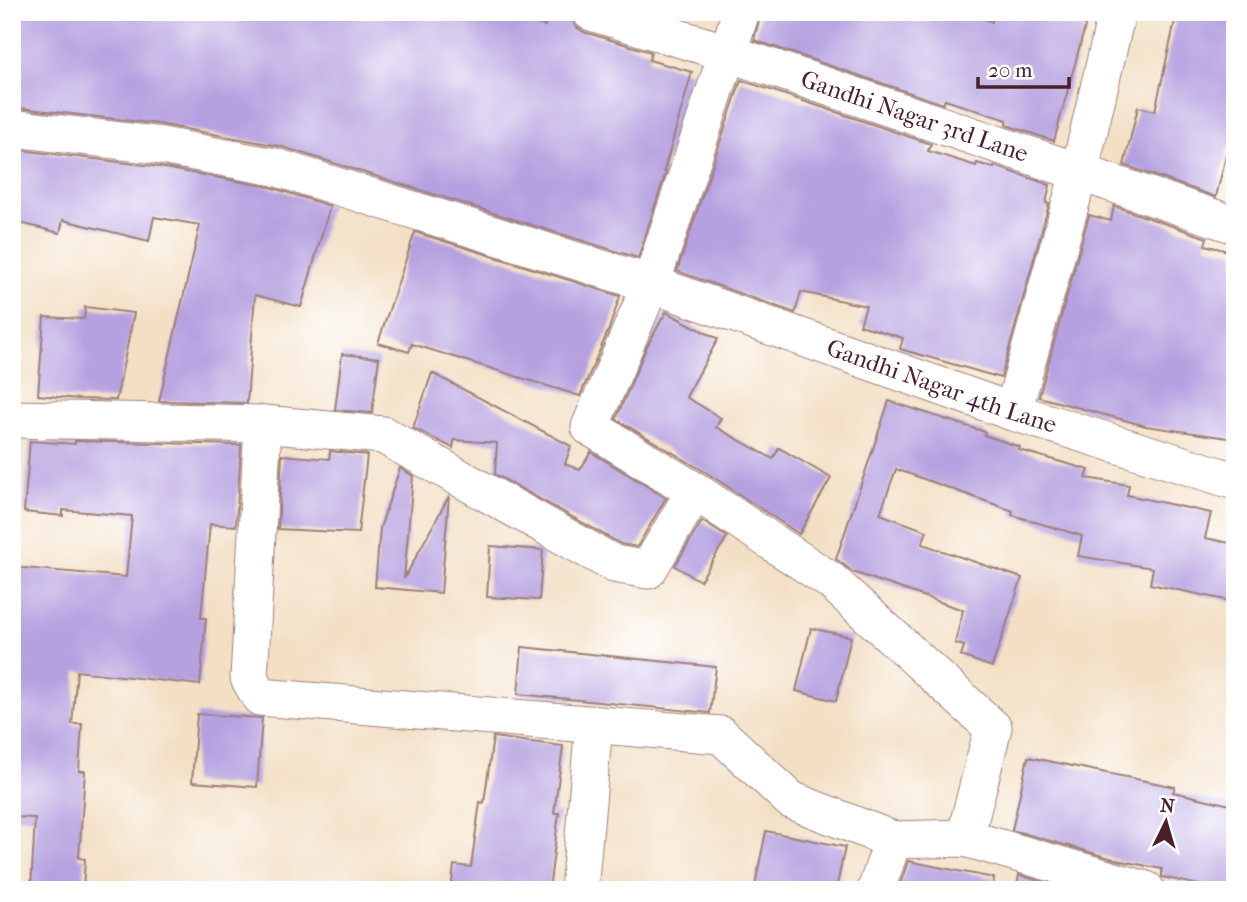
<svg xmlns="http://www.w3.org/2000/svg" width="1247" height="902" font-family="'IM FELL French Canon',serif">
<style>
.building{fill:#b6a1e0}
.lines{fill:none;stroke-linecap:round;stroke-linejoin:round}
.minor-casing{stroke:#9e7f78;stroke-width:39}
.minor{stroke:#fff;stroke-width:37}
.labels{text-anchor:middle;stroke-width:5;stroke-linejoin:round;paint-order:stroke}
.street-label{font-size:24px;fill:#4a1f2b;stroke:#fff}
</style>
<rect width="100%" height="100%" fill="#fff"/>
<filter id="ink" filterUnits="userSpaceOnUse"><feTurbulence type="fractalNoise" baseFrequency=".0143" numOctaves="2"/><feDisplacementMap in="SourceGraphic" scale="14" xChannelSelector="R" yChannelSelector="G"/><feConvolveMatrix kernelMatrix="1 2 1 2 8 2 1 2 1" color-interpolation-filters="sRGB"/></filter>
<filter id="wash" filterUnits="userSpaceOnUse"><feTurbulence type="fractalNoise" baseFrequency=".00686" numOctaves="4" result="noise"/><feDisplacementMap in="SourceGraphic" scale="28" xChannelSelector="R" yChannelSelector="G"/><feGaussianBlur stdDeviation="1.57" result="paint"/><feColorMatrix in="noise" values="0 0 0 0 0 0 0 0 0 0 0 0 0 0 0 0 0 1.4 0 .05"/><feComposite in="paint" operator="in"/></filter>
<g filter="url(#wash)">
<rect width="100%" height="100%" fill="#f3dfc4"/>
<g id="blocks">
<!-- building -->
<path class="building" d="M12,12h475l58,14 2,-14h24l4,14 9,6 67,20 -2,8 43,12 -28,99 2,1 -28,86 -359,-112 -121,-22 -146,-17z
M761,12h202l29,10 3,-10h94l-35,129 -48,-16 1,-5 -62,-20 -2,4 -189,-64z
M1177,12h58v136l-7,-1 -12,50 -92,-32 14,-58 17,4z
M741,80l190,64 -3,7 48,15 1,-3 17,5 1,-2 55,19 -4,18 3,1 -48,174 -101,-29 3,-11 -43,-13 6,-19 -65,-14 -6,21 -118,-42z
M12,149l141,17 117,21 60,19 -29,101 -46,-12 -8,108 -88,-2 41,-176 -46,-8 -5,24 -86,-21 -3,13 -48,-12z
M1114,206l93,32 -2,7 30,8v186l-89,-13 -107,-29 50,-182 22,6z
M415,232l205,64 -11,33 -29,67 -168,-52 -3,8 -31,-9z
M85,307l49,6 -18,87 -37,-1 -41,-4 6,-78 40,2z
M666,312l52,27 -32,58 35,21 -5,9 57,32 6,-11 52,30 -32,56 -92,-61 -91,-54 30,-71z
M342,354l37,4 -7,55 -37,-3z
M432,373l139,73 -6,18 15,6 11,-18 75,46 -29,49 -16,-3 -126,-70 2,-31 -43,-3 -1,8 -40,-20z
M889,401l96,31 -1,3 36,12 -1,3 70,20 -3,8 43,7 -2,10 84,18 -6,25 30,6v58l-85,-18 3,-16 -75,-12 4,-20 -70,-21 1,-4 -117,-42 -16,45 47,17 -5,13 100,34 -30,89 -31,-11 3,-10 -9,-3 8,-33 -110,-38 -17,-13z
M30,441l45,3v-3l166,4 -5,81 -26,-2 -9,94h5l-6,67 -123,-14 -5,53h10l-3,47h6l-6,87 6,1 -2,31h-52l4,-72 -23,-1v-250l114,10 6,-61 -69,-6v6l-39,-4z
M330,451l37,4 -9,78 -80,-4 4,-74 47,4z
M400,468l13,8 -9,103 45,-83 -8,97 -66,-6 5,-59z
M702,521l25,16 -27,44 -25,-15z
M490,546l53,4 -4,50 -52,-3z
M811,628l40,9 -15,64 -40,-10z
M522,647l194,20 -6,46 -192,-19z
M197,714l65,4 -5,69 -65,-5z
M493,737l70,9 -9,67h5l-10,77h-98l3,-25 17,2 9,-65 4,1z
M1028,757l147,30 -2,5 62,14v84h-13l-60,-13v-8l-45,-9 -105,-30z
M766,831l79,16 -9,43h-82z
M908,861l86,17 -1,12h-95z
M1019,875l50,15h-53z"/>
</g>
</g>
<g filter="url(#ink)">
<use href="#blocks" fill-opacity="0" stroke="#9e7f78" stroke-width="2"/>
<g class="lines">
<defs>
<g id="minor">
<path id="s1" d="M591,12l137,41 507,172"/>
<path d="M741,12l-90,272 -61,143 105,64 136,90 162,147 -28,110"/>
<path id="s2" d="M12,128l144,17 119,22 376,117 362,128 222,69"/>
<path d="M1013,412l66,-239 38,-161"/>
<path d="M12,419l251,5 120,11 231,129 34,6 47,-79"/>
<path d="M263,424l-14,254 11,19 461,38 70,65 102,40 72,-2 181,52"/>
<path d="M579,890l15,-165"/>
<path d="M876,890l17,-50"/>
</g>
</defs>
<!-- minor casing -->
<use href="#minor" class="minor-casing"/>
<!-- minor -->
<use href="#minor" class="minor"/>
</g>
</g>
<g class="labels">
<!-- street labels -->
<g class="street-label">
<text dy="8" stroke="none"><textPath href="#s1" startOffset="340">Gandhi Nagar 3rd Lane</textPath></text>
<text dy="8" stroke="none"><textPath href="#s2" startOffset="968">Gandhi Nagar 4th Lane</textPath></text>
</g>
</g>
<!-- margin -->
<rect width="1247" height="902" fill="none" stroke="#fff" stroke-width="42"/>
<!-- north arrow -->
<g transform="translate(1166 822) rotate(5)" stroke="#ffffff" stroke-width="5" paint-order="stroke">
<path d="M0-5L12 26L0 18L-12 26Z" fill="#4a1f2b"/>
<text y="-10" font-size="19" font-weight="bold" text-anchor="middle" fill="#4a1f2b">N</text>
</g>
<!-- scale -->
<path d="M978 77v10h91v-10" fill="none" stroke="#4a1f2b" stroke-width="3.5"/>
<text x="988" y="77" font-size="21" fill="#4a1f2b" stroke="#ffffff" stroke-width="5" paint-order="stroke">20 m</text>
</svg>
